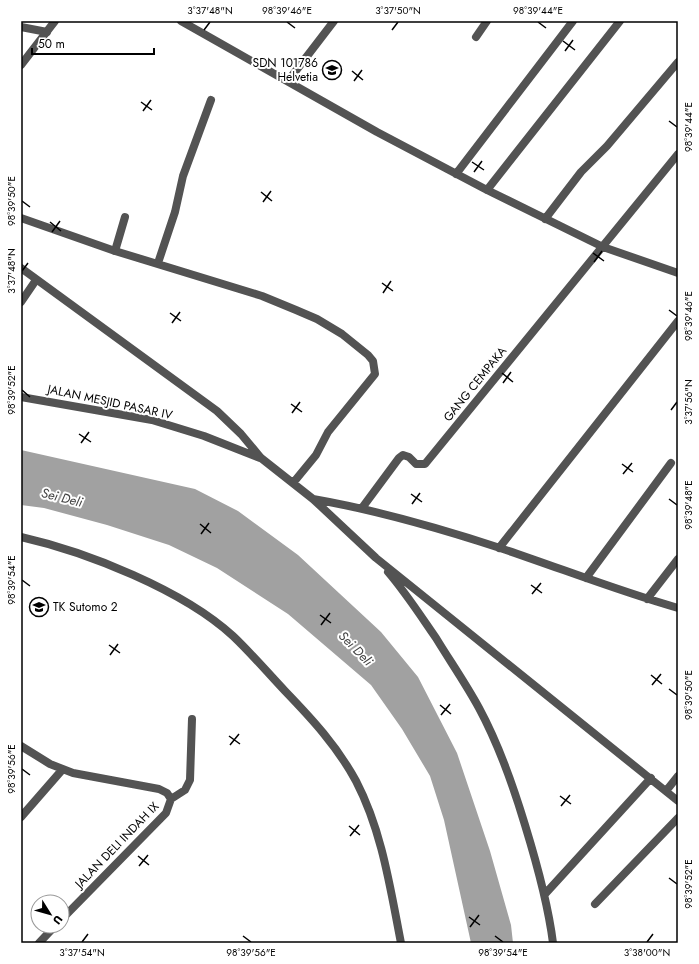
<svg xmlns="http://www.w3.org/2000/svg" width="699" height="964" font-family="Jost,sans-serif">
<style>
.water{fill:#a1a1a1}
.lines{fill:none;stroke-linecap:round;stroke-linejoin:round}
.service{stroke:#535353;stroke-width:8}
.minor{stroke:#535353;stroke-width:8}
.tertiary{stroke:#535353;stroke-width:8}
.ticks{fill:none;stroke:#000;stroke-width:1.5}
.labels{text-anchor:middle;stroke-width:4;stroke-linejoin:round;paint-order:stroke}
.poi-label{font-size:12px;fill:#000;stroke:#fff;text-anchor:end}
.street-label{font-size:12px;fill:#000;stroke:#fff}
.water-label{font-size:13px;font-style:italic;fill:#424242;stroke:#fff}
.neatline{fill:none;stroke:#000;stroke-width:1.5}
.ticks-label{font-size:10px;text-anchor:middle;fill:#000}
</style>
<rect width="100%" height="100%" fill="#fff"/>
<!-- water -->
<path class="water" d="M21,450l174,39 43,22 60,44 83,77 37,45 39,76 33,98 21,74 2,18h-42l-27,-123 -14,-44 -28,-47 -31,-44 -83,-71 -71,-46 -48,-23 -62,-20 -63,-17 -23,-3z"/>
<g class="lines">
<!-- service -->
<path class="service" d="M115,251l10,-34
M21,302l15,-22"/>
<!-- minor -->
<path class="minor" d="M181,21l196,111 110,58 116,57 75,26
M21,27l26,5
M476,37l11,-16
M288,81l46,-60
M456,174l117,-153
M487,190l133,-169
M21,218l94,33 147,45 34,14 21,9 25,15 26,21 5,6 2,13 -47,58 -12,23 -23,28
M545,219l36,-47 26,-26 71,-84
M158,263l17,-51 8,-36 28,-76
M21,268l196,143 24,23 20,24 52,41 63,59 302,243
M21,397l131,23 52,16 56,22
M313,499c63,11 126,29 187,49 60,20 118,43 178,60
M362,508l37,-50 4,-3 6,2 7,7h9l253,-310
M21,537c66,15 162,53 212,99 18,17 35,37 52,55 27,28 52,55 71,90 26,50 34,106 45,162
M499,548l179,-227
M388,572c18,21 32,43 48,66 14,23 30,46 43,70 20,37 34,77 46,117 12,39 23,78 28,118
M586,578l85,-115
M647,599l31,-40
M21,746l29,18 23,9 86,16 8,4 4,6 -5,14 -104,106
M666,791l12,-15
M171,799l14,-9 5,-10 2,-61
M21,817l41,-47
M545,894l106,-116
M595,904l83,-86
M39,943l16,-17"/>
<!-- tertiary -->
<path class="tertiary" d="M21,65l34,-44"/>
</g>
<!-- ticks -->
<path class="ticks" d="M287,22l8,6M538,22l8,6M204,30l6,-8M392,30l6,-8M563,41l12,9M565,51l8,-11M352,71l11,9M354,81l8,-11M141,102l11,8M143,111l8,-11M669,121l8,6M472,162l12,8M474,172l8,-11M261,192l11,9M22,201l8,6M263,202l8,-11M50,222l11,9M52,232l8,-11M593,253l11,8M594,262l8,-11M22,271l6,-8M382,283l11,8M383,293l8,-12M669,310l8,6M170,313l11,8M172,323l8,-11M502,373l11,9M503,383l8,-11M22,390l8,7M291,404l11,8M671,410l6,-8M292,413l8,-11M79,434l12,8M81,443l8,-11M622,464l11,8M623,474l9,-11M411,494l11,8M669,499l8,6M412,504l8,-11M200,524l11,9M201,534l8,-11M22,580l8,6M531,585l11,8M532,594l9,-11M320,615l11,8M321,625l9,-12M109,645l11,8M110,655l8,-11M651,675l11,9M652,685l9,-11M669,689l8,6M440,705l11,9M441,715l9,-11M229,736l11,8M230,745l9,-11M22,769l8,6M560,796l11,8M561,806l9,-11M349,826l11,9M350,836l9,-11M138,856l11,9M139,866l9,-11M669,878l8,6M469,917l11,8M470,927l9,-12M243,936l8,6M495,936l8,6M82,942l6,-8M647,942l6,-8"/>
<!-- icons -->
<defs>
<symbol id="school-ring" viewBox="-11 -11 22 22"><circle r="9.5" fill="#fff" stroke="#000" stroke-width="1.5"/><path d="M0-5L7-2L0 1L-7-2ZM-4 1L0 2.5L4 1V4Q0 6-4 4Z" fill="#000"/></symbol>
</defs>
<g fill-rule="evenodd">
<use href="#school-ring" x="321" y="59" width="22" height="22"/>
<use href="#school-ring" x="28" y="596" width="22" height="22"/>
</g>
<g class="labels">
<!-- poi labels -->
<g class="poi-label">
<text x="318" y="67">SDN 101786<tspan x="318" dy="14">Helvetia</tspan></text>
<text x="53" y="611" text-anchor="start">TK Sutomo 2</text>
</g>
<!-- street labels -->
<g class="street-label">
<text transform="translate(475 384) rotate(-51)" y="4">GANG CEMPAKA</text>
<text transform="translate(110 402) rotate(12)" y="4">JALAN MESJID PASAR IV</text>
<text transform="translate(117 845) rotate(-46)" y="4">JALAN DELI INDAH IX</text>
</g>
<!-- water labels -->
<g class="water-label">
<text transform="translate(62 497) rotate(14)" y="5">Sei Deli</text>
<text transform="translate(356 648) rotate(46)" y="5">Sei Deli</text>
</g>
</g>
<!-- border -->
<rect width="699" height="964" fill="none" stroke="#ffffff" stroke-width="44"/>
<!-- north arrow -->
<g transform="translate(50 914) rotate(127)"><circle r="19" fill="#ffffff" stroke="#999999"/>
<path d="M0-3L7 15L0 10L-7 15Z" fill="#000000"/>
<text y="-6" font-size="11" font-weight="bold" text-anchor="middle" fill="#000000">U</text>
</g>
<!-- scale -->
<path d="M32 48v6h122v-6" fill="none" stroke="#000000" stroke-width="2"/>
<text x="38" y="48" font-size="12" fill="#000000" stroke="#ffffff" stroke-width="3" paint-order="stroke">50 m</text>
<rect x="22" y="22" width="655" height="920" class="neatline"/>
<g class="ticks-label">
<text x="210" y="14">3°37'48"N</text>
<text x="287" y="14">98°39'46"E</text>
<text x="398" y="14">3°37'50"N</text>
<text x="538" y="14">98°39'44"E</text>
<text transform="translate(688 127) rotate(-90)" y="4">98°39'44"E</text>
<text transform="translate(11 201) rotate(-90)" y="4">98°39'50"E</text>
<text transform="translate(11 271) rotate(-90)" y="4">3°37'48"N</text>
<text transform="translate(688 316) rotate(-90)" y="4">98°39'46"E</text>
<text transform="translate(11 390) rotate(-90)" y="4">98°39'52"E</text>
<text transform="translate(688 402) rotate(-90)" y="4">3°37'56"N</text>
<text transform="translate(688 505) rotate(-90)" y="4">98°39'48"E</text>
<text transform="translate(11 580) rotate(-90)" y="4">98°39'54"E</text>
<text transform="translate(688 695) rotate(-90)" y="4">98°39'50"E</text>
<text transform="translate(11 769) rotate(-90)" y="4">98°39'56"E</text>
<text transform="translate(688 884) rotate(-90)" y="4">98°39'52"E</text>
<text x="82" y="956">3°37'54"N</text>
<text x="251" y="956">98°39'56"E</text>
<text x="503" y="956">98°39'54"E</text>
<text x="647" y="956">3°38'00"N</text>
</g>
</svg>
